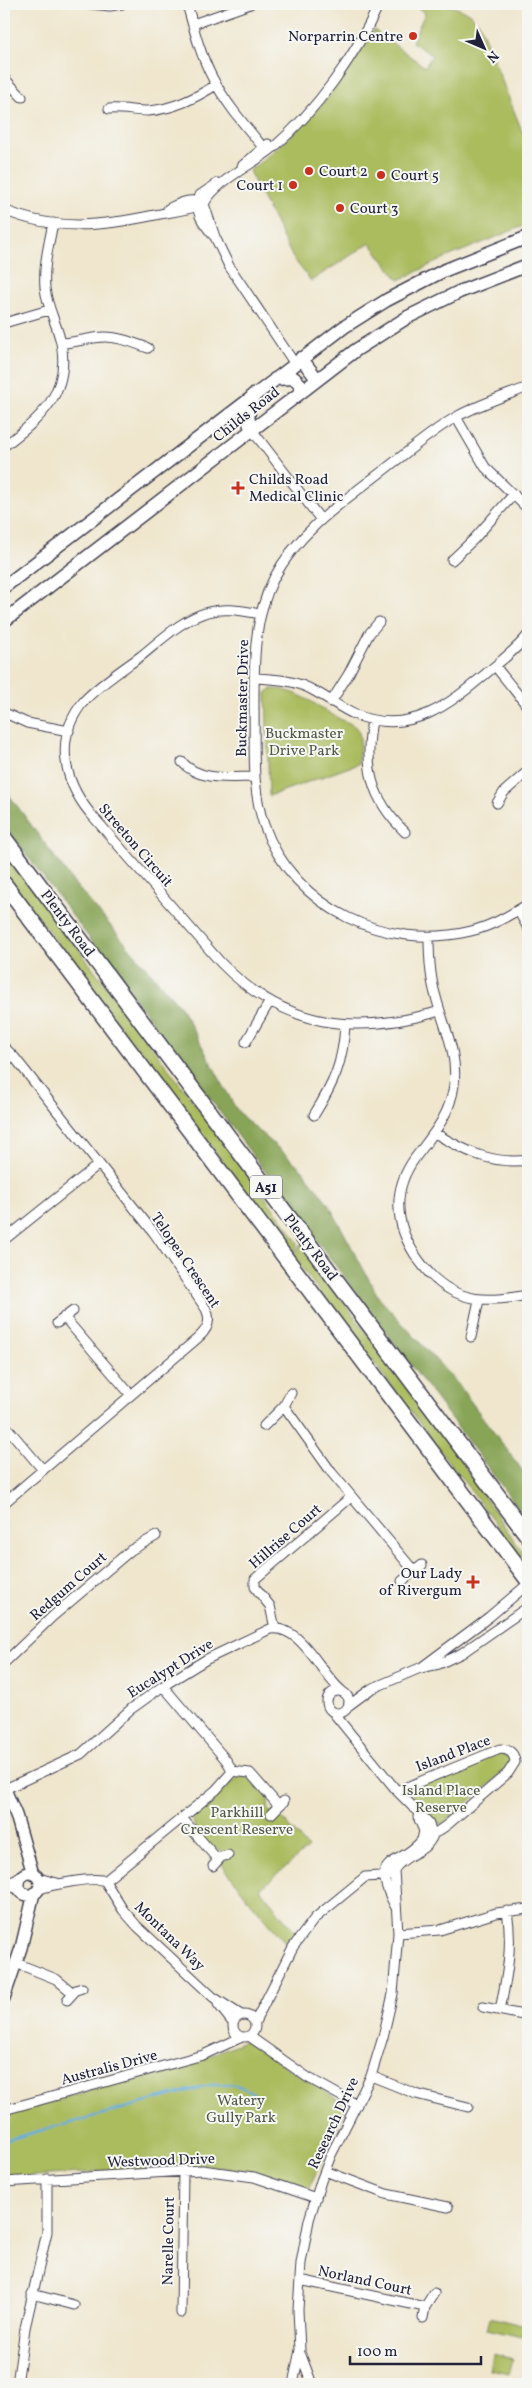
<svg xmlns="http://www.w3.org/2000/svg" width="532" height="2388" font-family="Vollkorn,serif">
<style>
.green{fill:#abbc5f;stroke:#666f4d}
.forest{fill:#88a456;stroke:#556348}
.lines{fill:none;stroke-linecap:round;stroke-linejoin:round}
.stream{stroke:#67aede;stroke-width:2.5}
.street-casing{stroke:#413f51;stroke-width:11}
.secondary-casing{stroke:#413f51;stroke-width:14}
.primary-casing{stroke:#413f51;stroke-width:15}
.highway-casing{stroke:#413f51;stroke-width:18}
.street{stroke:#fff;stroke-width:9}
.secondary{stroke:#fff;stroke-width:11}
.primary{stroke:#fff;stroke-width:12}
.highway{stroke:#fff;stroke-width:15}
.poi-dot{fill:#c8321e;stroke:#f6f6f2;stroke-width:2}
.labels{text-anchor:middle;stroke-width:4;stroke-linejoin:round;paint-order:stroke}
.shield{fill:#f6f6f2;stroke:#626272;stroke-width:1}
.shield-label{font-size:14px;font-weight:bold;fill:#22223b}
.poi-label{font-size:15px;fill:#22223b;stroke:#f6f6f2;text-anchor:start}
.street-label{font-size:15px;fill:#22223b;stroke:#f6f6f2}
.park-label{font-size:15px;fill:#525848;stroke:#f6f6f2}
</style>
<rect width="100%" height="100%" fill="#f6f6f2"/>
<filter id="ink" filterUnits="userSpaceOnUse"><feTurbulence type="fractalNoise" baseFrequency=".02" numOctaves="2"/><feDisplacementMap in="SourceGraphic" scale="10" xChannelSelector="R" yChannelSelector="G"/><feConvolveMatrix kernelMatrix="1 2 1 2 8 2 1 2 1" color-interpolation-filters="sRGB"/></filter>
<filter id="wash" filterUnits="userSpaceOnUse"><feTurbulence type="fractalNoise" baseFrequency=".0096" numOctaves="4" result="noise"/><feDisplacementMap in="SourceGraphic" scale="20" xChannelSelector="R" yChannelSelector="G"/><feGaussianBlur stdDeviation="1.12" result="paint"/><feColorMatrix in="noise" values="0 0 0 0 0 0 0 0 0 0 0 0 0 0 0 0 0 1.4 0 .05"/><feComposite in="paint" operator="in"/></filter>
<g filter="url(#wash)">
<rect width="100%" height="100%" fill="#efe6cd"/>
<!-- green -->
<path class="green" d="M420,4c21,0 46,1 59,19l49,123v78l-83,34 -46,22 -29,-37 -59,38 -18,-23 -44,-87c53,-41 91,-82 125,-141l51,37 7,-12 -20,-13 13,-29 -7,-5z
M271,689c26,-1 45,17 67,29 7,4 19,6 21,15 3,8 -1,21 -1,31l-89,32 -3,-103z
M4,850l283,376 11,17 -5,12 -289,-383z
M300,1244l154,205 20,33 54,78 -3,2 -231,-304z
M499,1753l10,4 1,6 -4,7 -62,53c-14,3 -38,-22 -30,-35z
M241,1775l6,1 21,22 1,14h8l31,36 -48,41 37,45 -8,11 -4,-3 -37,-43 -27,-36 6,-4 -4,-7c-12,-2 -32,-23 -31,-35l4,-5z
M244,2041l19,7 24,20 52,32 5,7 -1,7 -34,74 -4,1 -48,-16 -54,-8 -199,13v-64l189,-52z
M490,2317l35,9 -3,11 -35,-8z
M493,2354l20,5 -4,15 -19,-4z"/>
<!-- forest -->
<path class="forest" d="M4,788l69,94 109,127 53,98 8,10 59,52 26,34 51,95 78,85 71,95v43l-524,-696z"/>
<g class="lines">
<!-- stream -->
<path class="stream" d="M63,2125l143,-39c20,-3 31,-4 48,8
M4,2141l56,-16"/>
</g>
</g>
<g filter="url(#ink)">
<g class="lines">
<defs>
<path id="street" d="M91,4l19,2 12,-2
M187,4c7,25 13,50 25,73 14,27 36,52 55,75
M193,24l57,-20
M4,78l18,19
M109,109c13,-1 26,2 39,2 26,-2 47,-13 68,-26
M242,166l26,-22
M204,204l11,33 14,29 66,98
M168,209c12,-6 23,-12 35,-5
M4,210c52,22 98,16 151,5 16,-3 34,-5 49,-11 12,-24 49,-39 70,-57 43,-37 82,-92 105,-143
M213,235c-10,-12 -20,-24 -13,-40l18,-12
M4,323l45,-13
M61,343c15,0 29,-6 44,-6 15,0 29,6 43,11
M528,387c-23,9 -48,17 -70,29 -24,13 -44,31 -65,47 -43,34 -93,65 -119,115 -21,41 -20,86 -20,131 1,39 -3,78 10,116 30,84 123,127 207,106 21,-5 39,-16 57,-27
M456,417l29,50 43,42
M252,430l69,90
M4,446c35,-26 67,-53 57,-103 -4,-19 -14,-36 -16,-55 -2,-22 4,-44 8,-65
M452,560l22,-21 40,-45
M261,614c-18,-3 -36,-7 -53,-2 -26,7 -47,28 -67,44 -19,14 -41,28 -57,45 -30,36 -21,79 6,112l131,150c64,65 134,73 219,48
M495,666l33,41
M254,678c22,1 43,2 62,14 14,7 25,17 40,23 55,21 93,-10 133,-44 13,-11 28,-22 39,-36
M331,702l17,-27 21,-41 10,-12
M7,714l20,9 42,8
M372,720c-8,47 -2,78 33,112
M182,762c18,20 48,15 73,15
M497,803l7,-11 24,-21
M518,910l10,18
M429,937c0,20 1,41 7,60 8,31 22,55 18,88 -4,31 -21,49 -39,73 -29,40 -16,82 15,116 29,30 60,28 98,21
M246,1042l24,-41
M4,1047l11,11 139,175 52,76c6,12 1,21 -8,29l-194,165
M314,1115c20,-32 29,-52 31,-90
M435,1133c29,18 58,32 93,27
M4,1240l95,-76
M64,1317l67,78
M57,1323l16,-12
M471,1337l8,-37
M284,1406l7,-13
M4,1424l39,46
M264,1426l20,-20 48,67 82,98
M402,1581l20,-16
M275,1628l-5,-22 -15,-19v-8l96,-82
M4,1663l49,-47 78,-66 25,-14
M422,1667l67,-50 39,-33
M327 1702a11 11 0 1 1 22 0a11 11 0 1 1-22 0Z
M348,1706l23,-17 49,-21 19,-4 23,-11 66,-46
M231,1771l19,2 28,32
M5,1789l76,-35 50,-45 32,-23 44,-27 63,-30c32,-5 50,45 72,62
M397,1791l103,-42c9,0 14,4 15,13l-7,11 -61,52 -10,7 -13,2
M271,1814l13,-13
M182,1818l36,42
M213,1866l8,-9 7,-2
M38,1878l19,5
M105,1881l111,-91 15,-17v-5l-5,-8 -63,-74
M4,1884l15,-5
M4,1885l15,4
M37,1890c12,-5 58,-14 68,-9l18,29 14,16 76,71 28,18
M395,1906c-27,-52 3,-37 27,-66l2,-9 -6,-14
M398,1933l42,-3 56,-17 32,-4
M16,1963l40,16 17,14
M67,2000l9,-10 6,-2
M218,2004l15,19
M483,2007l40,8
M500,2010c7,-34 13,-64 7,-99
M233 2026a11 11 0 1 1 22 0a11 11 0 1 1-22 0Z
M255,2022l38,-75 22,-29 50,-41 29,-2
M249,2036l58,41 50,28
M371,2076l45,18 52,13
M4,2110l199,-55 39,-18
M325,2171l61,23 62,13
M4,2182l198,-12 52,7 62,21
M300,2280l125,27
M32,2294l42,11
M181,2313l2,-143
M423,2318l2,-11 9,-14
M301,2355l11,29
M17,2384l8,-56 22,-96v-53
M293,2384l7,-34 -2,-40 3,-47 8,-43 12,-39 10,-26 40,-79 12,-39 10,-43 5,-61 -4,-63c9,-16 33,-17 39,-35l-5,-13 -31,-31 -65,-80"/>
<path id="secondary" d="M4,1787l12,28 17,59
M18 1884a11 11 0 1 1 22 0a11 11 0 1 1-22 0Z
M4,1998l17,-50 13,-55"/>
<path id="primary" d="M301,358l16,21
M275,379l19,-1 7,7 -1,8
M252,430c-7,-11 -2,-23 1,-35
M4,587l340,-260 43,-27 56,-29 85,-34
M4,621l352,-271 52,-33 51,-25 69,-27"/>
<path id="highway" d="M4,838l524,698
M4,884l524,696"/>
</defs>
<!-- street casing -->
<use href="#street" class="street-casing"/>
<!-- secondary casing -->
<use href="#secondary" class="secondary-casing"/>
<!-- primary casing -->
<use href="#primary" class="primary-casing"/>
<!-- highway casing -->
<use href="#highway" class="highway-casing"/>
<!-- street -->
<use href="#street" class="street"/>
<!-- secondary -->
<use href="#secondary" class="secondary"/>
<!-- primary -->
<use href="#primary" class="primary"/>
<!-- highway -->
<use href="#highway" class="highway"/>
</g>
</g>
<!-- markers -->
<g class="poi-dot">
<circle cx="413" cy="36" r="5"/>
<circle cx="309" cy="171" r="5"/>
<circle cx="381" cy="175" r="5"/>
<circle cx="293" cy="185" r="5"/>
<circle cx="340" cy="208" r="5"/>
<path d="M235.5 480.5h5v5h5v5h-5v5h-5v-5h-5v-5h5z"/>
<path d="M470.5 1574.5h5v5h5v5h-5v5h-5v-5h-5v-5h5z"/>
</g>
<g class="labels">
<!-- shield labels -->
<rect class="shield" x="250" y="1175.5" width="32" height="23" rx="4"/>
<g class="shield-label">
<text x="266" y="1192">A51</text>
</g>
<!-- poi labels -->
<g class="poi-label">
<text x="403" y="41" text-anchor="end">Norparrin Centre</text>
<text x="319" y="176">Court 2</text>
<text x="391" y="180">Court 5</text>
<text x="283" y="190" text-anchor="end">Court 1</text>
<text x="350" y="213">Court 3</text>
<text x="249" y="484">Childs Road<tspan x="249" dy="17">Medical Clinic</tspan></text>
<text x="462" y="1578" text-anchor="end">Our Lady<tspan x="462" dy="17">of Rivergum</tspan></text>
</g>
<!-- street labels -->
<g class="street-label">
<text transform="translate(246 414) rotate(-38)" y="5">Childs Road</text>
<text transform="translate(242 698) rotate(-89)" y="5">Buckmaster Drive</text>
<text transform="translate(136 845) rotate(49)" y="5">Streeton Circuit</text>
<text transform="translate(68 923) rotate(53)" y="5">Plenty Road</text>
<text transform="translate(311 1247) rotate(53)" y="5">Plenty Road</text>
<text transform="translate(186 1260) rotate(56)" y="5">Telopea Crescent</text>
<text transform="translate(285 1536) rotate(-41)" y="5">Hillrise Court</text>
<text transform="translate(68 1586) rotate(-41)" y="5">Redgum Court</text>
<text transform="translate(170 1668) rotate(-32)" y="5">Eucalypt Drive</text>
<text transform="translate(453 1753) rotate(-21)" y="5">Island Place</text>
<text transform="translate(170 1936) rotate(44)" y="5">Montana Way</text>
<text transform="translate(109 2067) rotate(-15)" y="5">Australis Drive</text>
<text transform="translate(333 2123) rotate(-65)" y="5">Research Drive</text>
<text transform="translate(161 2160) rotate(-2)" y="5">Westwood Drive</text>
<text transform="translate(168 2241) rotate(-89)" y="5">Narelle Court</text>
<text transform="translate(365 2280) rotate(12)" y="5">Norland Court</text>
</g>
<!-- park labels -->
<g class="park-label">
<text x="304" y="738">Buckmaster<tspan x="304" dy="17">Drive Park</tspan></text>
<text x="441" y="1795">Island Place<tspan x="441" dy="17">Reserve</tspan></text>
<text x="237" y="1817">Parkhill<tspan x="237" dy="17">Crescent Reserve</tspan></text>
<text x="241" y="2105">Watery<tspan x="241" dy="17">Gully Park</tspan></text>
</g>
</g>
<!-- margin -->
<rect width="532" height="2388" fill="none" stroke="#f6f6f2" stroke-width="20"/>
<!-- north arrow -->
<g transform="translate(484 48) rotate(135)" stroke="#f6f6f2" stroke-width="4" paint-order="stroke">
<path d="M0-4L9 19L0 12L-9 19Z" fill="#22223b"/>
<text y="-8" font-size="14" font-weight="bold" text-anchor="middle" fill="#22223b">N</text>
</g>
<!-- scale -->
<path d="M350 2356v8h131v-8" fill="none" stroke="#22223b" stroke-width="2.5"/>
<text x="357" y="2356" font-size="15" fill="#22223b" stroke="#f6f6f2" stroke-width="4" paint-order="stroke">100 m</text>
</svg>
